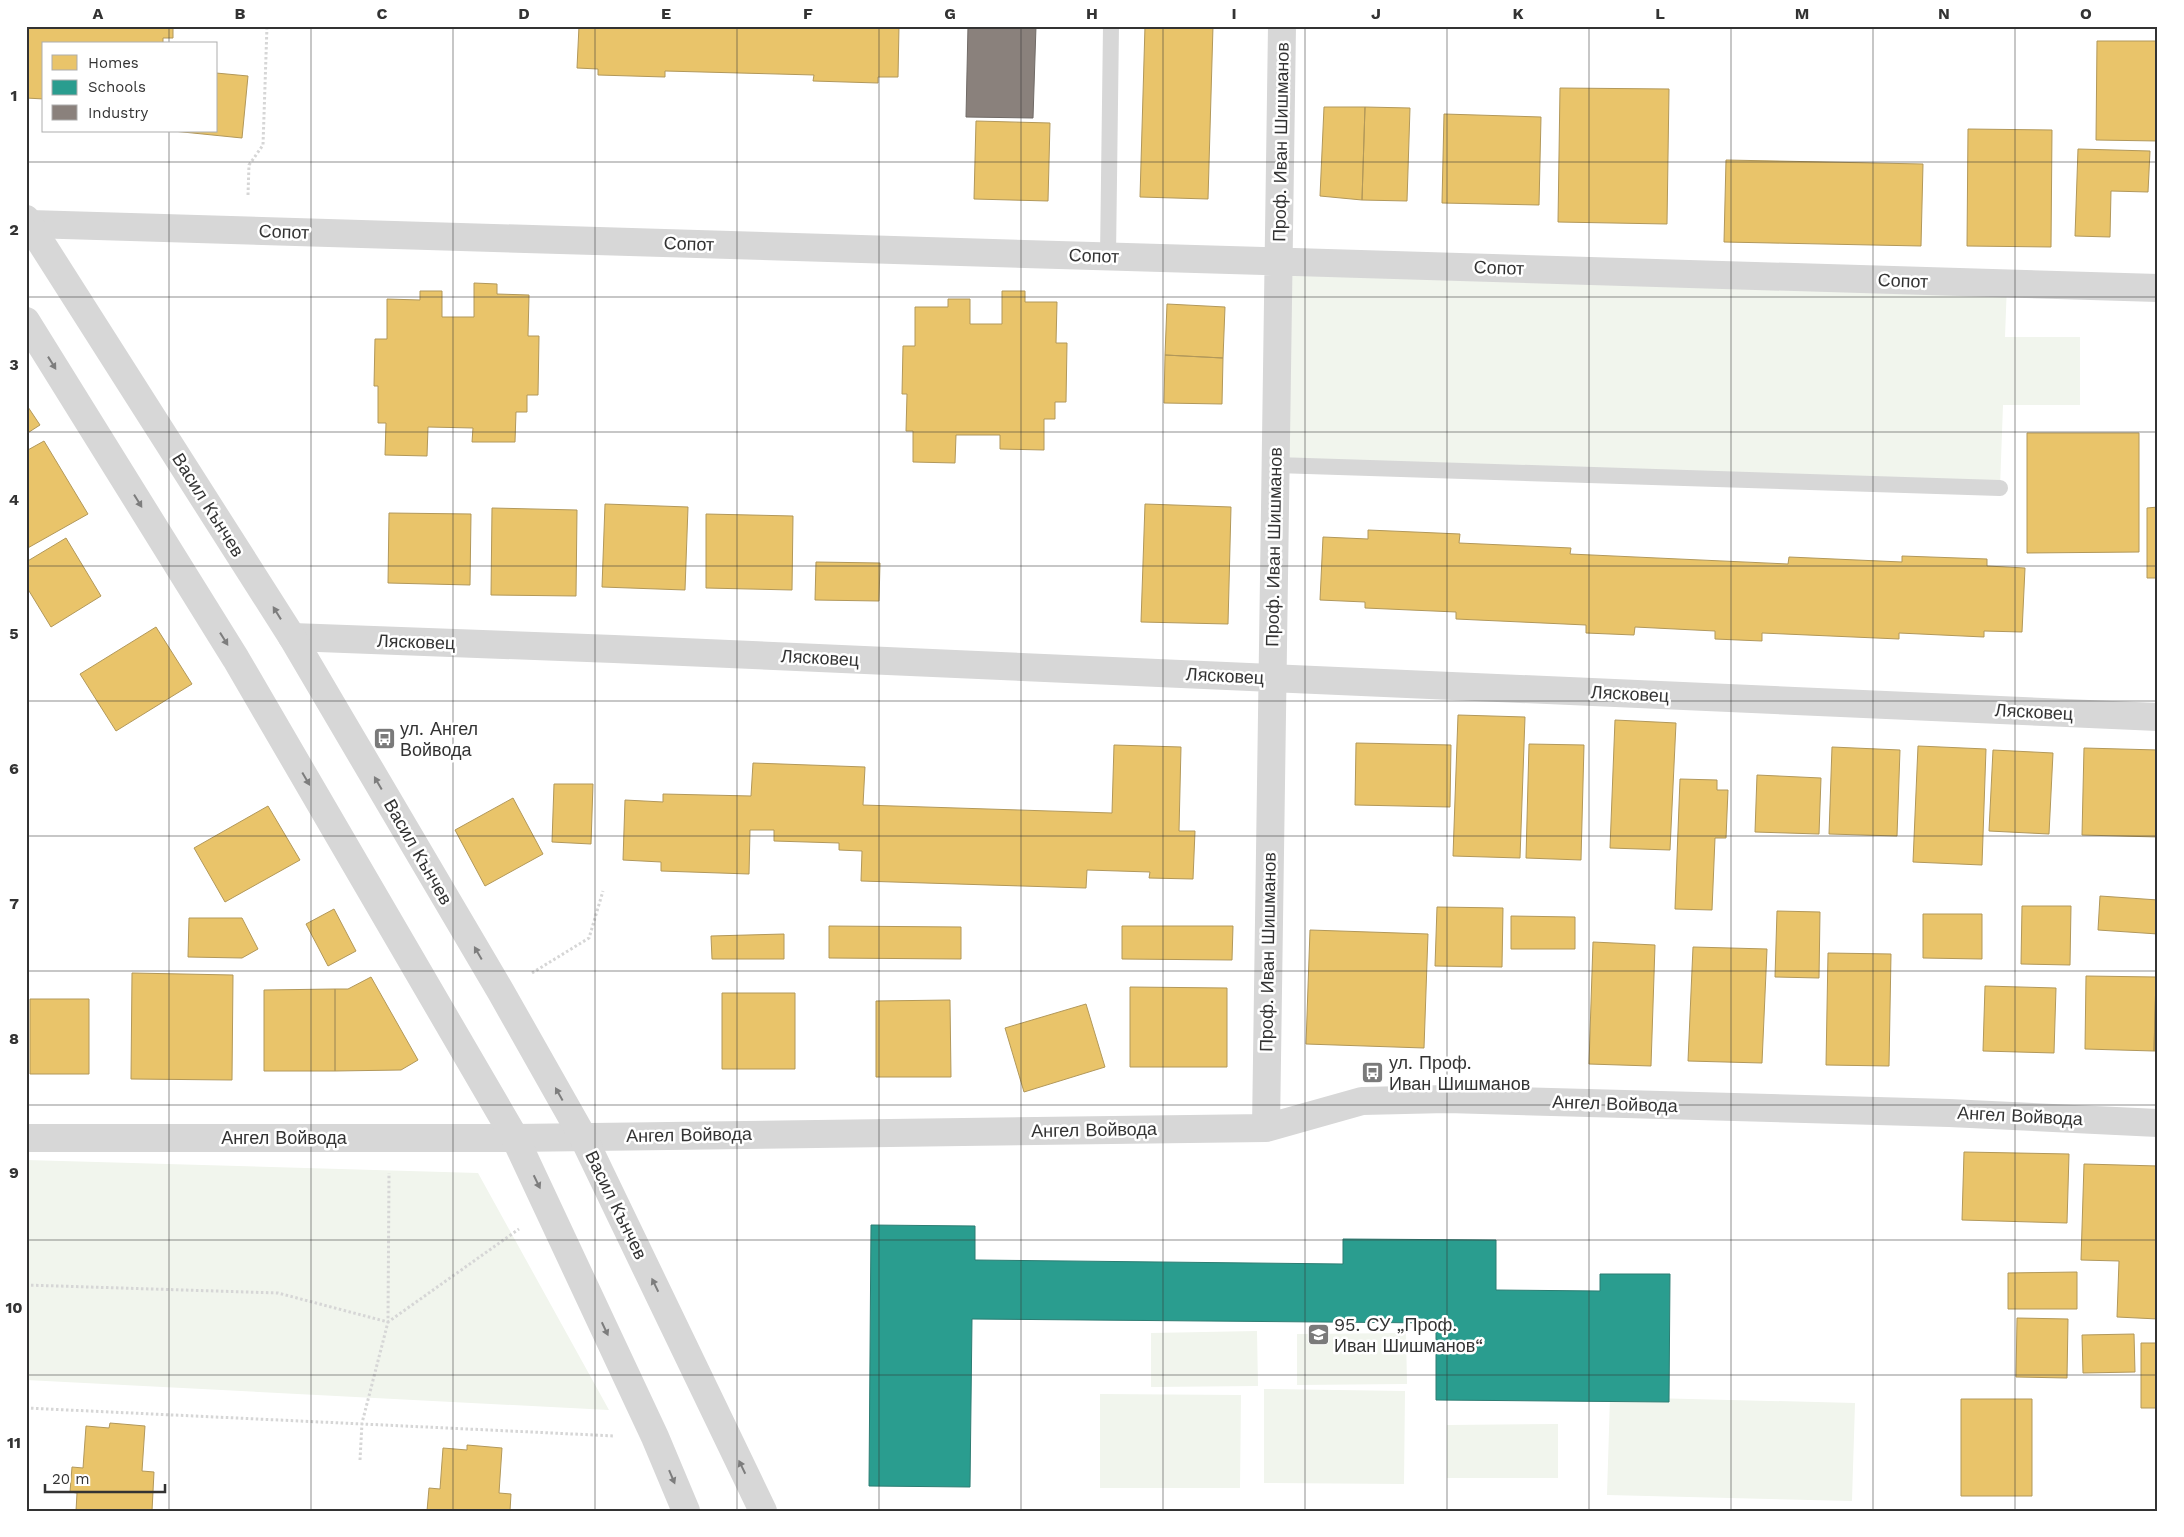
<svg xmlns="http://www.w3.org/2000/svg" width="2184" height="1537" font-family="'Work Sans',sans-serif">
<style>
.green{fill:#f1f5ed}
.homes{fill:#e9c46a;stroke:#b2985a}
.schools{fill:#2a9d8f;stroke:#2d7d73}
.industry{fill:#8a817c;stroke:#706a66}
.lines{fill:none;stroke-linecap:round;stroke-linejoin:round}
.path{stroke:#d6d6d6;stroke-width:3;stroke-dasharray:2.5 2.5;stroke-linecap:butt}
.service{stroke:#d7d7d7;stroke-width:16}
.minor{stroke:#d7d7d7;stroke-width:28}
.tertiary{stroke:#d7d7d7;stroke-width:28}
.oneway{fill:#7d7d7d}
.grid{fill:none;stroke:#333;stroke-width:1;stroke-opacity:0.55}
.labels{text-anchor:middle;stroke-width:5;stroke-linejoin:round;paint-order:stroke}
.street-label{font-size:18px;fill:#333;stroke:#fff}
.poi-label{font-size:18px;fill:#333;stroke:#fff;text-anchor:start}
.neatline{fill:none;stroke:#333;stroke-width:2}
.grid-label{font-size:16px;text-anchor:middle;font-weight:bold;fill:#333}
</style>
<rect width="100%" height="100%" fill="#fff"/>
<!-- green -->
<path class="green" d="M1279,260l728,24 -2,53h75v68h-77l-3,83 -724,-23z
M26,1160l452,13 131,237 -583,-30z
M1257,1331l1,55 -107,1v-54z
M1406,1333l1,51 -110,1v-51z
M1264,1389l141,2 -1,93 -140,-1z
M1100,1394l141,1 -1,93h-140z
M1610,1397l245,6 -3,98 -245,-6z
M1558,1424v54h-111v-53z"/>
<!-- homes -->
<path class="homes" d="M26,26h147v12h-10v6h-119v55l-18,-1z
M579,26h320l-1,51h-20v6l-65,-2 1,-6 -149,-4v6l-67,-2v-6l-21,-1z
M1145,26h68l-5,173 -68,-2z
M2097,41h61v100l-62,-1z
M216,73l32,3 -6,62 -69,-7h43z
M1560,88l109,1 -2,135 -109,-2z
M1324,107h41l-3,93 -42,-4z
M1365,107l45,1 -3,93 -45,-1z
M1444,114l97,3 -2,88 -97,-2z
M976,121l74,2 -2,78 -74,-2z
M1968,129l84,1 -1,117 -84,-1z
M2078,149l72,2 -2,41 -37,-1 -1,46 -35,-1z
M1726,160l197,4 -2,82 -197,-4z
M474,283l23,1v10l32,1 -1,41h11l-1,59h-11v17h-11l-1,30h-43l1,-14 -45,-1 -1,29 -42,-1 1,-32h-8v-37h-4l1,-47h12v-40l33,1v-9h22v26h32z
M1002,291h23v11h32l-1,41h11l-1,59h-11v17h-11v31l-44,-1v-14h-44l-1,28 -42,-1v-31h-7l1,-37h-5l1,-48h12v-39h33v-8h22v25h32z
M1167,304l58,3 -2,51 -58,-3z
M1165,355l58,3 -1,46 -58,-1z
M26,404l14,21 -14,9z
M2027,433h112v119l-112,1z
M44,441l44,73 -62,35v-98z
M605,504l83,3 -3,83 -83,-3z
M1145,504l86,3 -3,117 -87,-2z
M2158,507v71h-11v-70z
M492,508l85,2 -1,86 -85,-1z
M389,513l82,1 -1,71 -82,-2z
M706,514l87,2 -1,74 -86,-2z
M1368,530l92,4 -1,9 112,5 -1,6 218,10 1,-7 113,5v-6l85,3v7l38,2 -3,64 -38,-1v6l-85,-4v6l-137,-6v8l-47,-2v-8l-80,-4 -1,8 -48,-2v-8l-130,-6v-7l-91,-4v-6l-45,-2 3,-63 45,2z
M66,538l35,58 -50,31 -25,-41v-24z
M816,562l64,1 -1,38 -64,-1z
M156,627l36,57 -76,47 -36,-57z
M1458,715l67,2 -5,141 -67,-2z
M1615,720l61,3 -6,127 -60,-2z
M1356,743l95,2 -1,62 -95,-2z
M1529,744l55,1 -3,115 -55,-2z
M1114,745l67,2 -2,84h16l-2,48 -44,-1 1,-6 -63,-2 -1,18 -225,-7 1,-30 -23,-1v-7l-65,-2v-11h-24l-1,44 -88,-3v-9l-38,-2 2,-60 38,2v-8l88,2 2,-33 112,4 -2,38 249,8z
M1918,746l68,3 -4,116 -69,-3z
M1832,747l68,3 -3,86 -68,-2z
M2084,748l74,2v87l-76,-2z
M1993,750l60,3 -4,81 -60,-3z
M1757,775l64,3 -2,56 -64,-2z
M1680,779l37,1v10h11l-2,48h-11l-3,72 -37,-1z
M554,784h39l-2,60 -39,-2z
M513,798l30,56 -58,32 -30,-56z
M268,806l32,54 -75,42 -31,-54z
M2100,896l58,4v34l-60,-4z
M2022,906h49l-1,59 -49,-1z
M1437,907l66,1 -1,59 -67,-1z
M334,909l22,42 -28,15 -22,-42z
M1777,911l43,1 -1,66 -44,-1z
M1923,914h59v45l-59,-1z
M1511,916l64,1v32h-64z
M189,918h53l16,31 -16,9 -54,-1z
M829,926l132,1v32l-132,-1z
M1122,926h111l-1,34 -110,-1z
M1310,930l118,4 -4,114 -118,-4z
M784,934v25h-72l-1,-23z
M1593,942l62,3 -4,121 -62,-2z
M1693,947l74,2 -5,114 -74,-2z
M1828,953l63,1 -2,112 -63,-1z
M132,973l101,2 -1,105 -101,-1z
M2086,976l70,1 -2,74 -69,-2z
M371,977l47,83 -17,10 -66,1v-82h13z
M2156,977h2v74h-4z
M1985,986l71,2 -2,65 -71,-2z
M1130,987l97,1v79h-97z
M335,989v82h-71v-81z
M722,993h73v76h-73z
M30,999h59v75h-59z
M950,1000l1,77h-75v-76z
M1086,1004l19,63 -81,25 -19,-64z
M1964,1152l105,2 -2,69 -105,-3z
M2084,1164l74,2v153l-41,-2 2,-56 -38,-1z
M2077,1272v37h-69v-36z
M2017,1318l51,1 -1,59 -51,-1z
M2134,1334l1,38 -52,1 -1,-38z
M2141,1343h17v65h-17z
M1961,1399h71v97h-71z
M110,1423l35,3 -3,45 12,1 -2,39h-76l1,-18 -7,-1 2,-25 11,1 3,-42 23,2z
M467,1445l35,3 -3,45 12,1 -1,17h-83l2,-23 11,1 3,-41 24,2z"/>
<!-- schools -->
<path class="schools" d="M871,1225l104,1v34l368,4v-25l153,1v50l104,1v-17h70l-1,128 -233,-2v-77l-464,-4 -2,168 -101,-1z"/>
<!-- industry -->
<path class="industry" d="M968,26h68l-3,92 -67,-1z"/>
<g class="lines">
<!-- path -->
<path class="path" d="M248,195l1,-30 14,-20 4,-119
M532,973l57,-35 14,-47
M26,1285l252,8 110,29 131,-93
M26,1408l589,28
M360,1460l2,-37 26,-101 1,-149"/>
<!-- service -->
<path class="service" d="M1108,256l3,-230
M1276,465l724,23"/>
<!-- minor -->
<path class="minor" d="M30,224l2128,64
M292,637l322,12 1544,68
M1266,1128l16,-1102
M26,1138h489l751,-10 96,-27 85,-2 502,14 209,10"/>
<!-- tertiary -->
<path class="tertiary" d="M26,219l266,418 209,355 82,145 180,374
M26,321l210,338 279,479 140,299 31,74"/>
</g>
<!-- one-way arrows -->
<defs><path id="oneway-solid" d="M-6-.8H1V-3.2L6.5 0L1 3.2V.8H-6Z" transform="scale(1.25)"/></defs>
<g class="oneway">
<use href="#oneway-solid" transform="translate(52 363) rotate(58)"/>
<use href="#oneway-solid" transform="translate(138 501) rotate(58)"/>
<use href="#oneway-solid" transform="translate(277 613) rotate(-122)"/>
<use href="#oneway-solid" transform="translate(224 639) rotate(58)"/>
<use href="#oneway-solid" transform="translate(306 779) rotate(60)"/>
<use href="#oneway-solid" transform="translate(378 783) rotate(-120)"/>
<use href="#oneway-solid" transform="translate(478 953) rotate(-120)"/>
<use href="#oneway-solid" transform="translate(559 1094) rotate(-119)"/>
<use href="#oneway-solid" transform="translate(537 1182) rotate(64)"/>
<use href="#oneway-solid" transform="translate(655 1285) rotate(-116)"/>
<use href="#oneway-solid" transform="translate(605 1329) rotate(65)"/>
<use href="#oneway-solid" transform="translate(742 1467) rotate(-116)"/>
<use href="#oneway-solid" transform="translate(672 1477) rotate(67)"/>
</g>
<!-- grid -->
<path class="grid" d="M169,26v18M311,26v1485M453,26v1485M595,26v1485M737,26v1485M879,26v1485M1021,26v1485M1163,26v1485M1305,26v1485M1447,26v1485M1589,26v1485M1731,26v1485M1873,26v1485M2015,26v1485M169,131v1380M26,162h2132M26,297h2132M26,432h2132M26,566h2132M26,701h2132M26,836h2132M26,971h2132M26,1105h2132M26,1240h2132M26,1375h2132"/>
<!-- icons -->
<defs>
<symbol id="bus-square" viewBox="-11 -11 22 22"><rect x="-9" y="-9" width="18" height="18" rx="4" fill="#7a7a7a" stroke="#fff"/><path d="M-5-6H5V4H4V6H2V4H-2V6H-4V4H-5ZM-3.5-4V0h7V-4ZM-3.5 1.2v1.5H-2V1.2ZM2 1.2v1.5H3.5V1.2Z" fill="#fff"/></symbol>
<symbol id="school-square" viewBox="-11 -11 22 22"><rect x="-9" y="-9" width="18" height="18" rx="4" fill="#7a7a7a" stroke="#fff"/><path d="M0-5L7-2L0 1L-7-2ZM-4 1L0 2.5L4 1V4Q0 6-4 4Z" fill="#fff"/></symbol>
</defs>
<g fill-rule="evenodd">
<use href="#bus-square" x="372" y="726" width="25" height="25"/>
<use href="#bus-square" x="1360" y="1060" width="25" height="25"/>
<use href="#school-square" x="1306" y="1322" width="25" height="25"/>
</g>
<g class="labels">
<!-- street labels -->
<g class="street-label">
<text transform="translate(1281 142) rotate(-89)" y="6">Проф. Иван Шишманов</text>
<text transform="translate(284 232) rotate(2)" y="6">Сопот</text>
<text transform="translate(689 244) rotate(2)" y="6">Сопот</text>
<text transform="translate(1094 256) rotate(2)" y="6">Сопот</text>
<text transform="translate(1499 268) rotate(2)" y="6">Сопот</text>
<text transform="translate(1903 281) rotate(2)" y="6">Сопот</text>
<text transform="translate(208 505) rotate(58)" y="6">Васил Кънчев</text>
<text transform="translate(1274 547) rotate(-89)" y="6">Проф. Иван Шишманов</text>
<text transform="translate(416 642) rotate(2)" y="6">Лясковец</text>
<text transform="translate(820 658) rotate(3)" y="6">Лясковец</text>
<text transform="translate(1225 676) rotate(3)" y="6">Лясковец</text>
<text transform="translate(1630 694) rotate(3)" y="6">Лясковец</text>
<text transform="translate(2034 712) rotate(3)" y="6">Лясковец</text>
<text transform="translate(418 852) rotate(60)" y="6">Васил Кънчев</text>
<text transform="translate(1268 952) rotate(-89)" y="6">Проф. Иван Шишманов</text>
<text transform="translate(1615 1104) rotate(2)" y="6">Ангел Войвода</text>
<text transform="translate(2020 1116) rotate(3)" y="6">Ангел Войвода</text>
<text transform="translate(1094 1130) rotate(-1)" y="6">Ангел Войвода</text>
<text transform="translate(689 1135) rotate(-1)" y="6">Ангел Войвода</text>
<text x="284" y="1144">Ангел Войвода</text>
<text transform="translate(616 1205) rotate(64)" y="6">Васил Кънчев</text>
</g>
<!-- poi labels -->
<g class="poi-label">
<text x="400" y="735">ул. Ангел<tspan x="400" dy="21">Войвода</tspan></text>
<text x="1389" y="1069">ул. Проф.<tspan x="1389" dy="21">Иван Шишманов</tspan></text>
<text x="1334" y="1331">95. СУ „Проф.<tspan x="1334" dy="21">Иван Шишманов“</tspan></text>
</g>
</g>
<!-- border -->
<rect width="2184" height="1537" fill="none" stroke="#ffffff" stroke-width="55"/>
<!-- legend -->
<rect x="42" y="42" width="175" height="90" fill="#ffffff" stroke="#adadad"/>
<rect x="52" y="55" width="25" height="15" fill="#e9c46a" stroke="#adadad"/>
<text x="88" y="68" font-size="15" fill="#333333">Homes</text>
<rect x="52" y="80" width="25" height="15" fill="#2a9d8f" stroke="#adadad"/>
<text x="88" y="92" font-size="15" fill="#333333">Schools</text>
<rect x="52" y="105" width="25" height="15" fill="#8a817c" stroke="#adadad"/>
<text x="88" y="118" font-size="15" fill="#333333">Industry</text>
<!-- scale -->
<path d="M45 1484v8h120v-8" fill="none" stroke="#333333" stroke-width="2.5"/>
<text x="52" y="1484" font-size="15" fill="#333333" stroke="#ffffff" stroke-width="4" paint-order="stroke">20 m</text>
<rect x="28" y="28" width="2128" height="1482" class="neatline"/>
<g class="grid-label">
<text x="98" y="19">A</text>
<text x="240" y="19">B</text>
<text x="382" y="19">C</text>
<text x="524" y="19">D</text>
<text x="666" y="19">E</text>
<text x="808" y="19">F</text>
<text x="950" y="19">G</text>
<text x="1092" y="19">H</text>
<text x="1234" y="19">I</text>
<text x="1376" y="19">J</text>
<text x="1518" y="19">K</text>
<text x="1660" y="19">L</text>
<text x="1802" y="19">M</text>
<text x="1944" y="19">N</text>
<text x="2086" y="19">O</text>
<text x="14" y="101">1</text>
<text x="14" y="235">2</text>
<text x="14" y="370">3</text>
<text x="14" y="505">4</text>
<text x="14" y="639">5</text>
<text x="14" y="774">6</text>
<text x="14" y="909">7</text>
<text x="14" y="1044">8</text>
<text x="14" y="1178">9</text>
<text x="14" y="1313">10</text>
<text x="14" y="1448">11</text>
</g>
</svg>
